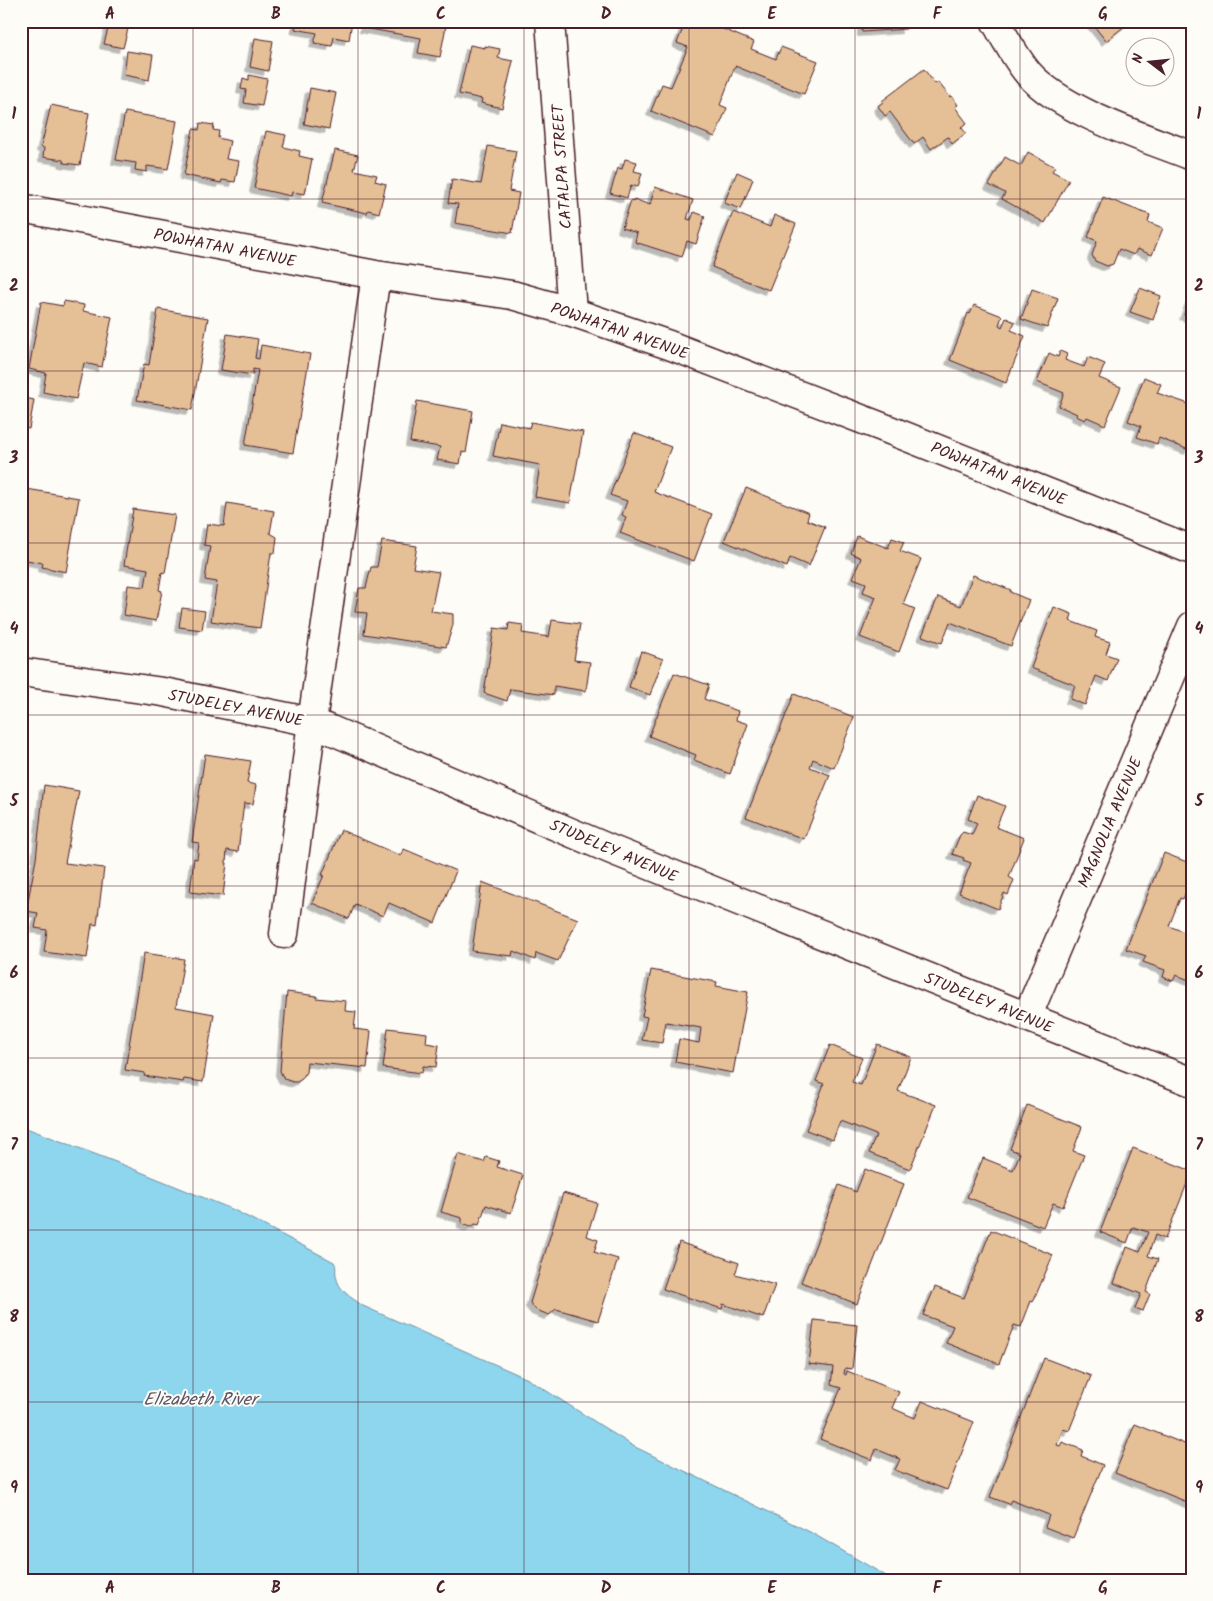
<svg xmlns="http://www.w3.org/2000/svg" width="1213" height="1601" font-family="Kalam,sans-serif">
<style>
.water{fill:#8dd6ee;stroke:#728da0}
.building{fill:#e5bf96;stroke:#4a1f2b;filter:url(#shadow)}
.lines{fill:none;stroke-linecap:round;stroke-linejoin:round}
.minor-casing{stroke:#4a1f2b;stroke-width:31}
.minor{stroke:#fdfcf7;stroke-width:28}
.grid{fill:none;stroke:#4a1f2b;stroke-width:1;stroke-opacity:0.55}
.labels{text-anchor:middle;stroke-width:4;stroke-linejoin:round;paint-order:stroke}
.street-label{font-size:16px;fill:#4a1f2b;stroke:#fdfcf7}
.water-label{font-size:18px;font-style:italic;fill:#5e5666;stroke:#fdfcf7}
.neatline{fill:none;stroke:#4a1f2b;stroke-width:2}
.grid-label{font-size:16px;text-anchor:middle;font-weight:bold;fill:#4a1f2b}
</style>
<defs>
<filter id="shadow"><feDropShadow dx="-4.5" dy="4.5" stdDeviation="0" flood-color="#0004"/></filter>
</defs>
<rect width="100%" height="100%" fill="#fdfcf7"/>
<filter id="ink" filterUnits="userSpaceOnUse"><feTurbulence type="fractalNoise" baseFrequency=".02" numOctaves="2"/><feDisplacementMap in="SourceGraphic" scale="10" xChannelSelector="R" yChannelSelector="G"/><feConvolveMatrix kernelMatrix="1 2 1 2 8 2 1 2 1" color-interpolation-filters="sRGB"/></filter>
<g filter="url(#ink)">
<!-- water -->
<path class="water" d="M21,1126l100,38 113,46 100,52c3,5 1,7 2,13 2,16 15,22 27,31l165,73 105,67 177,86 83,48h-872z"/>
<!-- building -->
<path class="building" d="M110,21h20l-7,27 -19,-4z
M297,21h55l-3,19 -15,-3 -2,9 -18,-3 3,-10 -22,-4z
M365,21h82l-7,36 -22,-4 3,-15 -57,-10z
M686,21h18l50,21 -3,7 25,10 5,-12 37,14 -14,33 -69,-28 -15,39 7,3 -12,29 -64,-26 11,-27 9,3 17,-40 -11,-4z
M862,21h43l1,8 -44,3z
M1090,21h41l-25,20z
M255,38l18,3 -5,30 -18,-4z
M470,45l15,3v-2l15,3 -2,9 15,3 -11,47 -21,-5 1,-4 -23,-5z
M127,51l26,4 -4,25 -25,-5z
M924,69l11,15 3,-2 12,15 2,-1 6,9 -3,2 12,16 -6,4 5,6 -14,11 -4,-7 -17,12 -8,-12 -9,7 -24,-32 -5,4 -7,-10 5,-4 -1,-1z
M249,75l18,4 -5,27 -18,-3 2,-13 -5,-1 2,-11 6,2z
M310,88l26,5 -7,36 -25,-5z
M51,105l38,8 -9,52 -16,-2 -1,-3 -20,-3 1,-9 -3,-1z
M21,109l5,1 -5,22z
M125,112l52,9 -9,48 -21,-3v6l-12,-2 1,-7 -20,-3z
M200,123l14,2 -1,5 6,1 -1,7 12,3 -4,18 13,2 -4,21 -13,-2 -1,3 -37,-8 9,-46 6,1z
M266,131l20,4 -3,12 17,4 -1,5 13,3 -7,35 -13,-2 -1,4 -37,-8z
M488,146l28,5 -7,40 10,2 -7,40 -57,-10 3,-19 -10,-1 4,-24 29,5z
M335,150l23,5 -4,15 23,5 -2,6 11,3 -7,29 -11,-3 -1,3 -45,-10z
M1028,152l27,15 -3,4 17,9 -24,43 -43,-24 3,-6 -16,-8 16,-28 16,9z
M625,159l12,3 -3,9 8,2 -4,14 -7,-2 -4,13 -17,-5 8,-25 4,1z
M737,172l16,7 -12,30 -17,-6z
M655,187l38,13 -6,19 4,1 3,-8 11,4 -9,28 -9,-3 -5,16 -47,-15 2,-9 -15,-5 9,-28 2,1 1,-2 16,6z
M1103,197l47,18 -2,7 15,6 -11,27 -15,-6 -3,6 -15,-6 -6,15 -6,2 -12,-5 -3,-6 5,-14 -9,-4z
M733,212l37,15 4,-12 22,9 -27,66 -57,-23z
M1140,288l21,8 -8,24 -23,-8z
M1032,289l26,9 -11,30 -26,-9z
M1191,297h1v21l-8,-3z
M64,301l20,4 -1,6 29,6 -10,50 -18,-4 -8,36 -33,-7 3,-19 -17,-4 12,-67 22,4z
M974,305l28,11 -3,9 3,2 4,-9 9,4 -4,8 14,6 -19,47 -56,-23 18,-47 2,1z
M158,309l50,9 -16,92 -55,-10 7,-36 5,1z
M227,334l31,5 -3,19 4,1 2,-14 49,9 -17,99 -48,-8 13,-75 -5,-1v6l-32,-5z
M1060,351l7,3 -2,6 19,7 4,-10 17,7 -6,14 22,9 -16,38 -18,-8 -2,3 -9,-4 1,-2 -18,-8 5,-13 -27,-11 12,-29 9,4z
M1144,377l17,7 -4,9 35,12v39l-3,6 -30,-12 -2,6 -20,-7 4,-11 -13,-5z
M21,397l13,3 -5,29 -8,-2z
M417,401l56,10 -7,42 -4,-1 -2,12 -23,-4 3,-13 -30,-5z
M500,422l29,6 2,-6 52,10 -13,71 -35,-6 5,-32 -47,-9z
M634,433l37,14 -17,45 58,22 -18,47 -74,-28 6,-16 -4,-2 5,-14 -17,-6z
M21,488l58,10 -13,74 -24,-5 1,-4 -22,-4z
M746,488l63,25 -2,7 18,7 -16,39 -19,-8 -3,9 -63,-26z
M227,503l47,8 -4,22 7,4 -2,16h-4l-11,75 -49,-7 6,-39 -12,-2 5,-34 -6,-1 3,-21 17,2z
M133,509l42,6 -10,58 -3,-1 -3,18 3,1 -6,30 -32,-6 4,-30 17,2 3,-18 -24,-4z
M857,536l31,12 4,-10 12,4 -4,9 21,8 -18,45 12,5 -16,43 -39,-15 16,-40 -13,-5 3,-9 -13,-5 8,-20 -10,-5z
M382,541l35,5 -4,22 26,4 -8,39 22,3v11l-7,22 -82,-13 3,-21 -12,-1 4,-24h7l5,-21h6z
M973,575l38,15 -1,2 19,8 -18,46 -61,-24 -8,21 -20,-7 16,-39 23,9z
M1054,607l18,7 -2,7 27,10 -2,6 15,5 -4,12 11,4 -9,23 -12,-5 -11,29 -15,-6 5,-14 -44,-17z
M182,608l23,3 -3,19 -23,-3z
M552,620l28,4 -6,36 16,2 -4,29 -32,-5v9l-44,-6 -3,12 -23,-8 10,-65 14,2 1,-7 14,2 -1,8 27,4z
M641,651l22,8 -13,36 -21,-8z
M674,673l35,12 -5,14 34,12 -2,9 12,4 -18,50 -36,-14 2,-5 -47,-19z
M794,694l60,23 -20,51 -21,-9 -3,8 20,8 -26,64 -58,-22z
M205,754l46,7 -4,22 9,2 -3,19 -9,-1 -6,49 -11,-2 -1,13h1l-4,33 -33,-4 4,-34 3,1 2,-16 -7,-1z
M44,785l35,6 -14,72 39,5 -7,57 -5,-1 -5,34 -43,-6 3,-22 -12,-2 3,-15 -12,-2 10,-52z
M977,795l28,11 -9,21 28,11 -15,39 5,3 -6,15 -4,-2 -6,16 -39,-16 12,-30 -8,-3 1,-2 -12,-4 8,-19 3,-3 9,3 5,-12 -9,-4z
M341,830l60,26 3,-7 52,22 -21,52 -46,-20 -6,13 -28,-12 -6,15 -37,-16 12,-28h-2z
M1164,853l28,11v13l-9,22 -3,-1 -11,28 23,9v46l-16,-6 -3,6 -10,-4 2,-7 -22,-8 3,-6 -20,-7z
M482,882l96,37 -20,42 -22,-8 -1,7 -22,-9 -1,5 -40,-5z
M144,953l40,6 -8,48 38,7 -11,68 -19,-3 -1,3 -39,-6 1,-3 -20,-3z
M651,970l66,12 -1,4 32,6 -15,81 -58,-11 4,-23 20,4 2,-15 -35,-6 -4,21 -20,-3 5,-23 -5,-1z
M287,992l30,4 -1,2 30,3 -1,10 11,1 -2,17 17,2 -4,37 -60,-6 -1,10 -4,7 -5,3h-4l-9,-3 -4,-8z
M388,1028l39,5 -1,10 13,2 -3,22 -13,-1 -1,7 -39,-5z
M877,1044l34,13 -13,34 38,14 -26,64 -41,-16 7,-18 -36,-14 -7,19 -27,-10 18,-46 -8,-3 14,-36 32,13 -10,24 9,3z
M1027,1105l55,22 -9,24 11,4 -21,52 -10,-4 -10,24 -76,-30 16,-39 30,12 7,-17 -10,-4z
M1133,1148l59,23 -27,68 -10,-4 -7,21 10,3 -12,33 4,2 -7,17 -8,-3 6,-14 -27,-11 13,-36 13,5 8,-20 -15,-5 -6,16 -27,-11z
M458,1154l26,8 2,-5 13,4 -2,6 26,8 -12,38 -25,-8 -7,20 -4,-1 -4,3 -9,-3v-6l-21,-6z
M865,1169l39,15 -47,120 -56,-22 38,-97 17,7z
M563,1193l34,10 -10,33 11,4 -4,12 24,7 -20,62 -42,-12 -7,6 -13,-5 -6,-7z
M991,1230l62,25 -20,47 -2,-1 -10,26 -7,-2 -15,39 -53,-21 7,-17 -30,-11 12,-28 29,11z
M679,1242l60,21 -4,11 40,11 -12,33 -40,-14 -1,5 -59,-20z
M814,1320l43,5 -5,44 -7,-1 -1,6 2,1 1,-4 52,21 -7,16 23,10 7,-17 52,21 -27,68 -52,-20 5,-11 -24,-10 -4,11 -52,-21 21,-51 -10,-3 2,-18 -24,-3z
M1044,1358l47,18 -22,55 -6,-2 -6,16 3,1 2,-4 21,8 -2,6 22,9 -30,73 -28,-11 4,-12 -38,-15 -2,4 -19,-7z
M1135,1424l57,23v57l-77,-31z"/>
<g class="lines">
<defs>
<path id="minor" d="M550,21l22,291
M995,21c10,17 20,36 33,52 34,39 116,64 164,83
M21,208l355,67 136,20 60,17 97,33 213,82 310,123
M21,672l142,20 149,30 300,128 415,167 165,65
M284,934l28,-212 64,-447
M1027,1017l165,-391"/>
</defs>
<!-- minor casing -->
<use href="#minor" class="minor-casing"/>
<!-- minor -->
<use href="#minor" class="minor"/>
</g>
</g>
<!-- grid -->
<path class="grid" d="M193,21v1559M358,21v1559M524,21v1559M689,21v1559M855,21v1559M1020,21v1559M21,199h1171M21,371h1171M21,543h1171M21,715h1171M21,886h1171M21,1058h1171M21,1230h1171M21,1402h1171"/>
<g class="labels">
<!-- street labels -->
<g class="street-label">
<text transform="translate(561 167) rotate(-94)" y="6">CATALPA STREET</text>
<text transform="translate(225 247) rotate(11)" y="6">POWHATAN AVENUE</text>
<text transform="translate(620 330) rotate(19)" y="6">POWHATAN AVENUE</text>
<text transform="translate(999 473) rotate(22)" y="6">POWHATAN AVENUE</text>
<text transform="translate(236 707) rotate(11)" y="6">STUDELEY AVENUE</text>
<text transform="translate(1109 822) rotate(-67)" y="6">MAGNOLIA AVENUE</text>
<text transform="translate(614 850) rotate(23)" y="6">STUDELEY AVENUE</text>
<text transform="translate(989 1002) rotate(22)" y="6">STUDELEY AVENUE</text>
</g>
<!-- water labels -->
<g class="water-label">
<text x="200" y="1405">Elizabeth River</text>
</g>
</g>
<!-- margin -->
<rect width="1213" height="1601" fill="none" stroke="#fdfcf7" stroke-width="55"/>
<!-- north arrow -->
<g transform="translate(1150 62) rotate(286)"><circle r="24" fill="#fdfcf7" stroke="#b5a4a5"/>
<path d="M0-4L9 19L0 12L-9 19Z" fill="#4a1f2b"/>
<text y="-8" font-size="14" font-weight="bold" text-anchor="middle" fill="#4a1f2b">N</text>
</g>
<rect x="28" y="28" width="1158" height="1546" class="neatline"/>
<g class="grid-label">
<text x="110" y="19">A</text>
<text x="276" y="19">B</text>
<text x="441" y="19">C</text>
<text x="606" y="19">D</text>
<text x="772" y="19">E</text>
<text x="937" y="19">F</text>
<text x="1103" y="19">G</text>
<text x="14" y="119">1</text>
<text x="1199" y="119">1</text>
<text x="14" y="291">2</text>
<text x="1199" y="291">2</text>
<text x="14" y="463">3</text>
<text x="1199" y="463">3</text>
<text x="14" y="634">4</text>
<text x="1199" y="634">4</text>
<text x="14" y="806">5</text>
<text x="1199" y="806">5</text>
<text x="14" y="978">6</text>
<text x="1199" y="978">6</text>
<text x="14" y="1150">7</text>
<text x="1199" y="1150">7</text>
<text x="14" y="1322">8</text>
<text x="1199" y="1322">8</text>
<text x="14" y="1493">9</text>
<text x="1199" y="1493">9</text>
<text x="110" y="1593">A</text>
<text x="276" y="1593">B</text>
<text x="441" y="1593">C</text>
<text x="606" y="1593">D</text>
<text x="772" y="1593">E</text>
<text x="937" y="1593">F</text>
<text x="1103" y="1593">G</text>
</g>
</svg>
